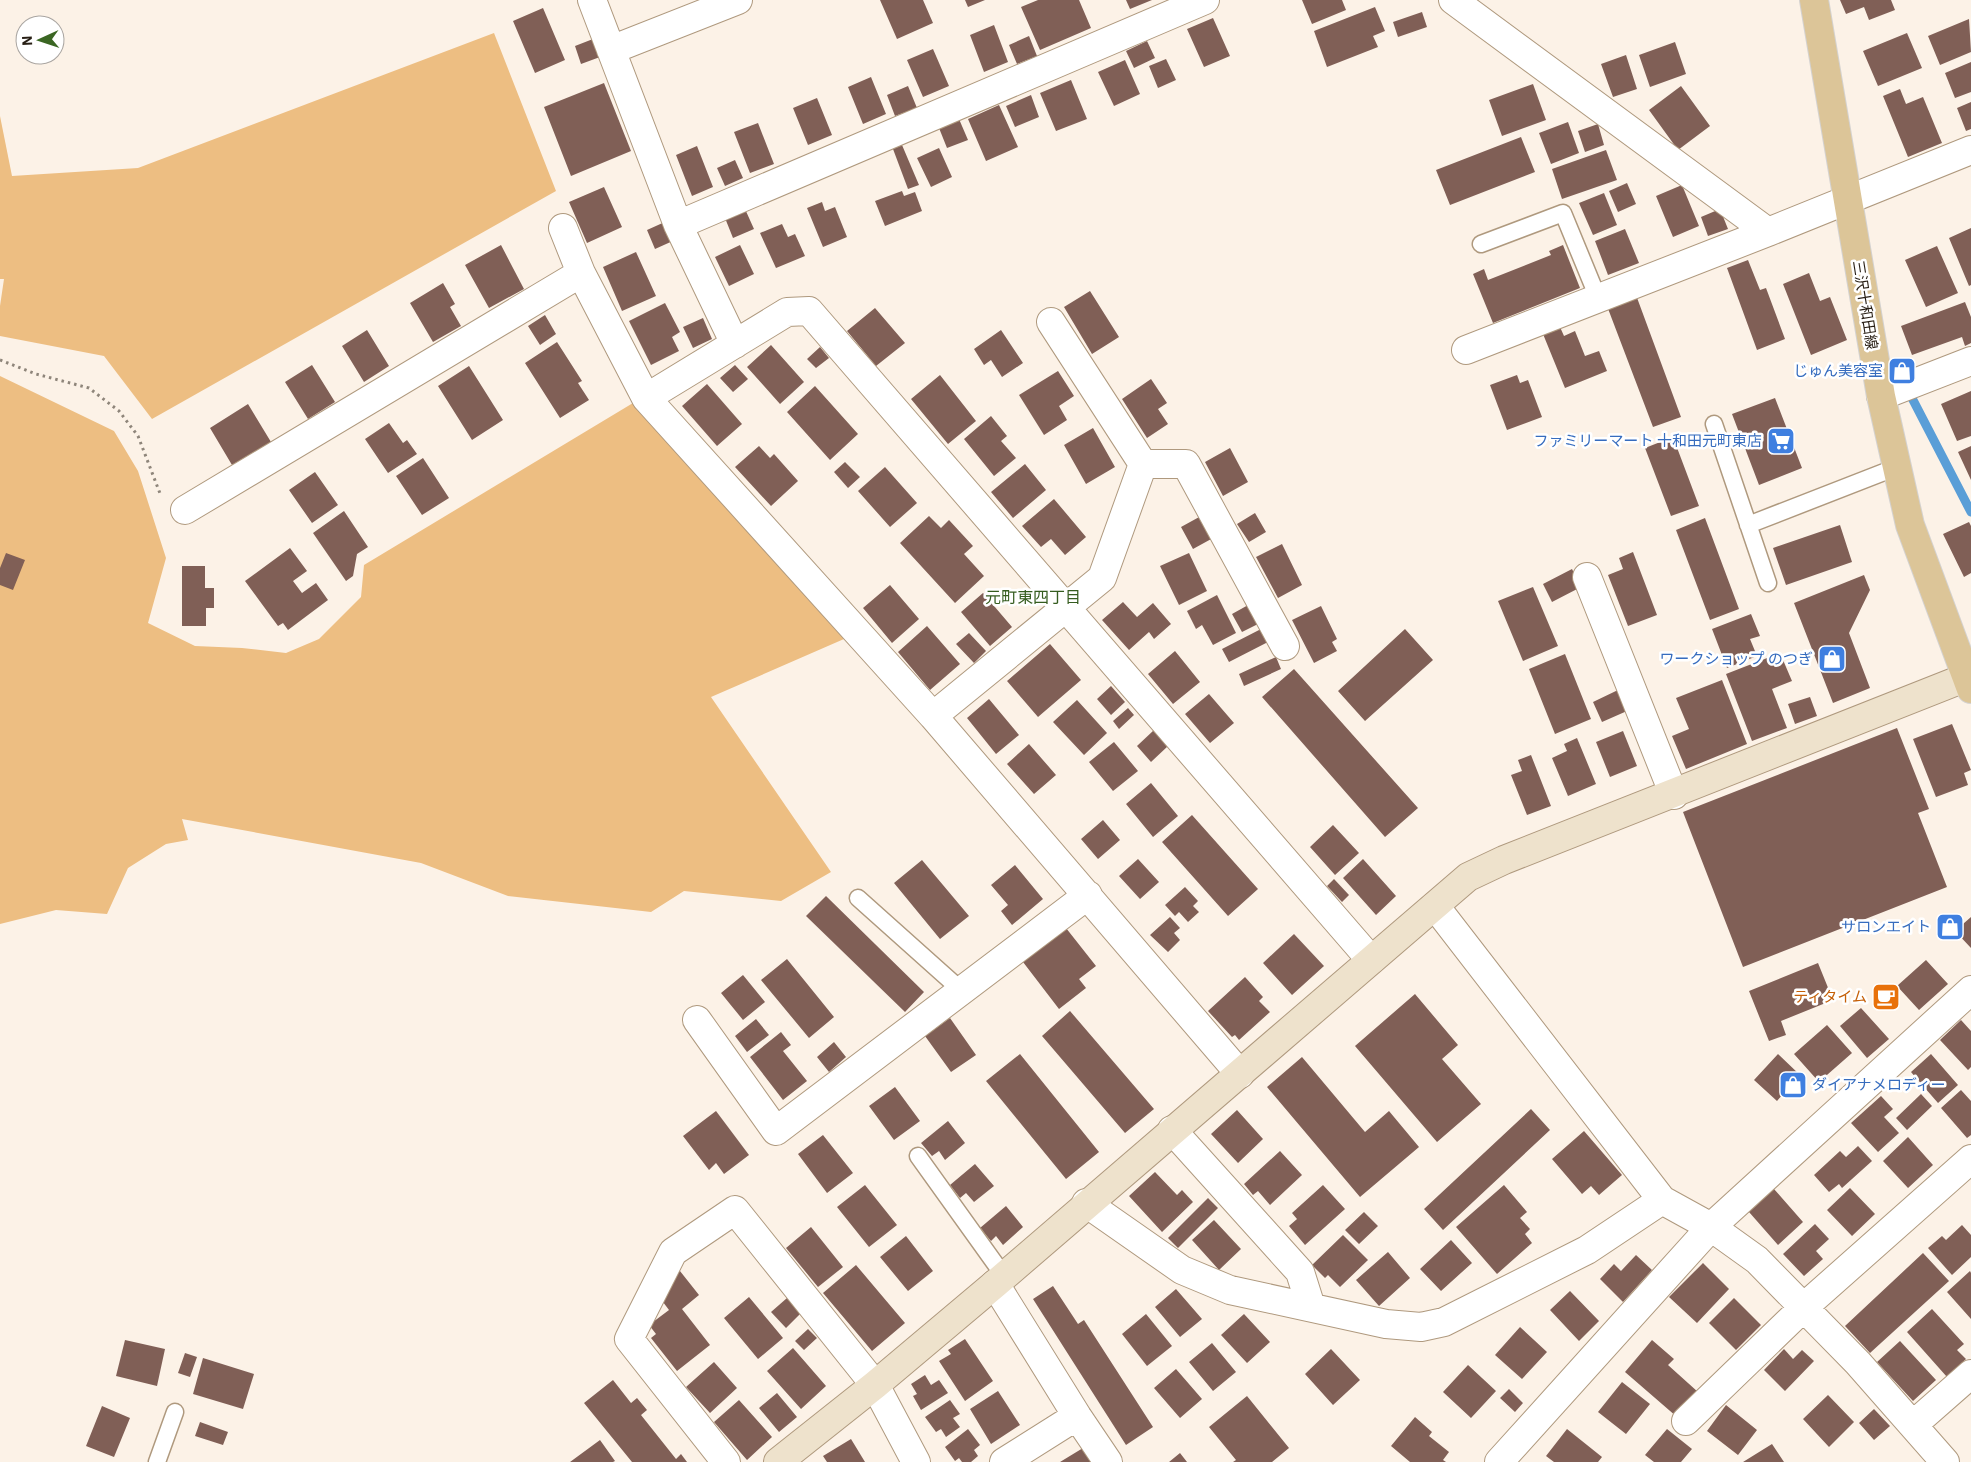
<svg xmlns="http://www.w3.org/2000/svg" width="1971" height="1462" font-family="'IBM Plex Sans','Noto Sans JP',sans-serif">
<style>
.green{fill:#edbe82}
.lines{fill:none;stroke-linecap:round;stroke-linejoin:round}
.stream{stroke:#5a9ed7;stroke-width:9}
.building{fill:#805f56}
.lane-casing{stroke:#af997e;stroke-width:19}
.street-casing{stroke:#af997e;stroke-width:30}
.secondary-casing{stroke:#af997e;stroke-width:30}
.primary-casing{stroke:#d4d2d0;stroke-width:30}
.path{stroke:#8e857a;stroke-width:3;stroke-dasharray:2.5 4;stroke-linecap:butt}
.lane{stroke:#fff;stroke-width:16}
.street{stroke:#fff;stroke-width:28}
.secondary{stroke:#eee2cc;stroke-width:28}
.primary{stroke:#dcc598;stroke-width:28}
.labels{text-anchor:middle;stroke-width:5;stroke-linejoin:round;paint-order:stroke}
.street-label{font-size:15px;fill:#271e14;stroke:#fff}
.shop-label{font-size:15px;fill:#366cbe;stroke:#fff;text-anchor:end}
.food-label{font-size:15px;fill:#c56008;stroke:#fff;text-anchor:end}
.neighbourhood-label{font-size:16px;fill:#355c1f;stroke:#fff}
</style>
<rect width="100%" height="100%" fill="#fcf2e7"/>
<!-- green -->
<path class="green" d="M494,33l62,158 -404,228 -48,-63 -104,-20v-30l4,-27h-4v-163l12,60 126,-8z
M0,376l114,55 24,40 28,87 -18,65 47,23 47,2 44,5 33,-14 42,-42 3,-32 269,-162 211,236 -133,58 120,175 -50,29 -97,-10 -33,21 -143,-16 -87,-33 -239,-44 6,21 -22,4 -38,24 -21,46 -51,-4 -56,14z"/>
<g class="lines">
<!-- stream -->
<path class="stream" d="M1913,400l58,112"/>
</g>
<!-- building -->
<path class="building" d="M880,0h43l10,23 -36,16z
M965,0h20l-17,7z
M1038,0h41l12,28 -51,22 -19,-43z
M1126,0h26l-22,9z
M1302,0h40l4,10 -34,14z
M1840,0h51l4,10 -26,10 -5,-13 -18,7z
M1375,7l10,24 -12,5 5,11 -51,20 -13,-36z
M543,8l22,52 -30,13 -22,-52z
M1422,12l5,15 -29,10 -5,-15z
M1213,18l17,38 -26,11 -17,-38z
M1969,19l2,33 -31,13 -12,-29z
M994,25l14,37 -24,10 -14,-37z
M1907,33l15,35 -44,18 -15,-35z
M1029,36l8,20 -20,8 -8,-19z
M593,39l7,18 -19,7 -6,-18z
M1147,41l8,17 -21,10 -8,-17z
M1675,42l11,32 -36,13 -11,-32z
M933,49l16,37 -26,11 -16,-37z
M1626,55l11,34 -24,8 -12,-33z
M1166,59l10,21 -18,8 -9,-22z
M1125,60l15,34 -26,12 -16,-34z
M1971,62v30l-16,6 -10,-25z
M871,77l15,37 -23,10 -15,-37z
M1071,80l16,39 -31,12 -16,-38z
M604,83l27,68 -60,25 -27,-69z
M1533,84l13,36 -44,16 -13,-36z
M908,86l9,22 -22,8 -8,-21z
M1681,86l29,40 -32,24 -29,-40z
M1900,89l6,15 17,-7 19,46 -34,14 -25,-61z
M1031,95l8,22 -24,10 -9,-21z
M817,98l15,37 -24,10 -15,-37z
M1971,102v27l-5,2 -9,-23z
M999,105l19,42 -32,14 -18,-42z
M959,119l9,21 -21,8 -8,-20z
M1568,122l11,31 -28,11 -12,-31z
M758,123l16,41 -24,9 -16,-41z
M1598,124l6,21 -19,7 -7,-21z
M1521,137l14,35 -85,33 -14,-35z
M902,145l17,40 -11,4 -15,-40z
M697,146l16,41 -21,9 -16,-41z
M939,148l13,29 -21,10 -14,-29z
M1606,150l11,30 -55,19 -10,-30z
M735,160l8,18 -18,8 -8,-18z
M1627,183l9,21 -18,8 -9,-21z
M1682,185l17,41 -26,11 -17,-41z
M604,187l18,40 -35,16 -18,-41z
M902,191l2,5 11,-4 7,19 -37,15 -10,-25z
M1604,193l13,32 -24,10 -14,-32z
M822,202l3,9 10,-4 12,30 -24,10 -16,-39z
M745,209l9,20 -21,9 -8,-20z
M1720,209l8,20 -20,7 -7,-19z
M667,221l8,19 -20,9 -8,-19z
M782,224l6,13 7,-3 10,22 -29,12 -16,-35z
M1971,228v57l-2,1 -20,-48z
M1625,229l14,34 -31,12 -13,-34z
M501,245l23,44 -35,19 -24,-43z
M740,245l14,29 -25,12 -14,-29z
M1563,245l17,43 -87,35 -20,-49 11,-5 4,11 63,-25 -2,-4z
M1937,246l21,47 -32,14 -21,-47z
M636,252l20,44 -34,15 -19,-44z
M1748,260l12,30 6,-2 19,51 -28,11 -30,-82z
M1809,273l11,28 10,-4 17,43 -36,15 -28,-71z
M443,283l12,21 -5,3 11,19 -28,16 -23,-39z
M1090,291l29,46 -27,17 -28,-47z
M1636,295l45,122 -28,10 -46,-121z
M1965,302l6,15v26l-6,3 -3,-9 -50,18 -11,-29z
M665,303l15,29 -8,5 7,14 -28,14 -22,-44z
M875,308l30,35 -29,23 -29,-35z
M545,315l11,19 -16,11 -12,-19z
M703,318l9,21 -19,9 -10,-21z
M1560,327l4,9 11,-5 10,25 14,-5 8,20 -42,17 -22,-54z
M367,330l22,36 -25,16 -22,-36z
M1001,330l22,33 -21,14 -11,-17 -7,5 -10,-16z
M557,342l25,39 -4,2 11,17 -29,18 -35,-55z
M771,345l33,37 -24,22 -33,-37z
M820,347l9,11 -13,10 -9,-9z
M312,365l23,37 -27,17 -23,-37z
M735,365l13,14 -15,13 -13,-14z
M469,366l34,54 -31,20 -34,-54z
M1058,371l16,25 -15,10 8,14 -23,15 -25,-40z
M940,375l36,46 -28,23 -37,-45z
M1517,375l3,8 8,-3 14,37 -35,13 -17,-45z
M1151,379l16,24 -9,6 10,15 -21,14 -25,-39z
M707,384l35,40 -25,22 -35,-40z
M815,386l43,48 -28,26 -43,-48z
M1971,391v45l-14,5 -16,-37z
M1775,398l27,70 -43,17 -27,-71z
M248,404l23,38 -39,23 -22,-37z
M991,416l16,20 -6,5 15,17 -22,18 -30,-37z
M389,423l14,20 4,-3 10,14 -29,19 -23,-34z
M1093,428l22,39 -29,17 -22,-39z
M1673,437l26,69 -28,10 -26,-68z
M759,446l11,12 4,-4 24,27 -27,25 -36,-39z
M1971,446v34l-13,-28z
M1230,448l18,34 -25,14 -18,-34z
M423,458l26,40 -27,17 -26,-39z
M845,462l15,15 -12,11 -14,-16z
M1025,464l21,26 -33,28 -22,-26z
M885,467l32,36 -27,24 -32,-36z
M315,472l23,33 -26,18 -23,-33z
M1054,499l32,38 -21,18 -14,-16 -10,8 -19,-21z
M344,511l24,36 -11,7 -4,22 -7,5 -33,-48z
M1255,513l11,19 -17,10 -12,-18z
M929,516l12,12 8,-8 24,26 -9,8 20,22 -29,27 -55,-60z
M1201,516l12,22 -20,11 -12,-22z
M1705,518l34,91 -29,11 -34,-90z
M1969,522l2,4v47l-7,4 -21,-43z
M1840,525l12,37 -66,23 -13,-37z
M1282,544l20,41 -24,13 -22,-41z
M290,548l17,23 -14,10 9,12 14,-10 12,17 -40,30 -5,-7 -5,3 -33,-45z
M1633,552l24,63 -29,11 -20,-51 15,-6 -4,-11z
M6,553l19,7 -12,30 -13,-5v-17z
M1189,553l18,38 -28,14 -19,-39z
M182,566h23v22h9v20h-8v18h-24z
M1572,569l9,18 -29,15 -9,-18z
M1864,575l6,15 -21,43 21,55 -37,15 -39,-100z
M890,585l29,34 -27,24 -29,-35z
M1533,587l25,59 -35,15 -25,-60z
M983,593l29,34 -22,19 -29,-34z
M1217,595l19,38 -23,12 -11,-20 -6,4 -9,-18z
M1123,602l14,15 16,-14 18,21 -17,15 -5,-7 -20,18 -27,-30z
M1250,604l10,19 -18,9 -10,-18z
M1321,606l16,33 -5,3 5,9 -23,12 -22,-43z
M1751,614l9,22 -10,3 7,17 -30,12 -15,-39z
M927,626l33,38 -30,26 -32,-38z
M1261,629l7,13 -39,20 -7,-13z
M1405,629l28,31 -68,61 -27,-30z
M969,633l17,18 -12,12 -18,-19z
M1050,644l31,36 -43,37 -31,-36z
M1175,651l25,31 -27,22 -25,-30z
M1780,653l12,28 -20,8 15,39 -35,13 -26,-67z
M1565,654l26,65 -36,15 -26,-65z
M1276,657l5,12 -37,17 -5,-12z
M1294,669l124,139 -33,29 -123,-140z
M1722,680l25,64 -61,25 -14,-33 17,-7 -13,-31z
M1111,686l14,16 -14,13 -14,-16z
M1618,690l9,21 -25,11 -9,-20z
M1209,694l25,29 -24,20 -25,-29z
M1810,697l7,19 -22,8 -7,-20z
M989,699l30,36 -23,19 -29,-36z
M1077,700l30,33 -23,22 -31,-33z
M1128,708l6,7 -15,14 -6,-8z
M1952,724l19,46 -7,3 4,12 -32,12 -23,-58z
M1897,728l32,81 -11,4 29,74 -204,80 -60,-155z
M1154,730l14,16 -17,16 -14,-16z
M1623,731l14,35 -27,11 -14,-35z
M1577,738l19,46 -28,12 -16,-38 15,-7 -3,-7z
M1114,742l24,29 -25,20 -24,-29z
M1029,744l27,31 -22,19 -27,-30z
M1531,755l20,51 -24,9 -16,-40 11,-4 -4,-11z
M1151,783l27,33 -25,21 -27,-33z
M1192,815l66,74 -30,27 -66,-74z
M1103,820l17,20 -22,19 -17,-20z
M1333,825l26,28 -24,22 -25,-28z
M1138,859l21,23 -19,17 -21,-23z
M1363,859l33,37 -20,19 -33,-37z
M922,860l47,56 -29,23 -46,-56z
M1015,865l28,34 -31,26 -11,-14 7,-6 -17,-20z
M1334,879l15,16 -7,7 -15,-16z
M1185,887l13,14 -5,5 6,6 -11,10 -9,-10 -4,4 -10,-11z
M826,896l98,96 -19,20 -99,-96z
M1170,917l10,11 -6,5 6,7 -12,12 -18,-17z
M1971,917v31l-16,-17z
M1066,928l30,38 -17,13 7,9 -27,21 -36,-47z
M1294,934l30,32 -32,29 -29,-32z
M787,959l47,58 -25,21 -48,-58z
M1926,960l22,24 -29,26 -22,-24z
M1818,963l15,37 -52,21 5,14 -17,6 -20,-50z
M743,975l22,27 -22,18 -22,-27z
M1245,977l18,20 -4,4 11,11 -31,28 -4,-5 -3,2 -24,-26z
M1415,994l43,51 -16,14 39,45 -44,38 -82,-96z
M1861,1008l28,31 -22,19 -27,-32z
M1070,1011l84,98 -29,24 -83,-97z
M950,1018l26,37 -25,17 -26,-36z
M756,1019l13,16 -22,17 -12,-16z
M1961,1020l10,11v36l-3,3 -28,-30z
M1827,1025l25,28 -33,29 -25,-28z
M781,1032l10,13 -8,6 24,30 -24,19 -33,-43z
M834,1042l12,15 -17,15 -12,-15z
M1020,1054l79,98 -33,27 -80,-98z
M1778,1054l22,21 -23,26 -23,-21z
M1931,1054l27,31 -20,18 -27,-31z
M1302,1057l63,75 24,-21 30,36 -59,50 -93,-110z
M895,1087l25,34 -26,19 -25,-34z
M1961,1090l10,11v34l-4,3 -26,-30z
M1921,1094l11,12 -25,24 -11,-12z
M1881,1096l12,13 -9,8 15,16 -21,19 -27,-29z
M1531,1109l19,21 -107,100 -19,-21z
M1237,1110l26,29 -25,24 -27,-29z
M716,1111l33,44 -25,19 -8,-11 -7,7 -26,-34z
M948,1121l17,22 -20,17 -6,-9 -7,5 -11,-13z
M1584,1131l38,44 -23,20 -8,-9 -9,8 -30,-35z
M823,1135l30,38 -26,20 -29,-39z
M1908,1137l25,28 -25,23 -25,-27z
M1858,1146l14,15 -30,27 -3,-4 -10,8 -15,-17 26,-24 6,6z
M1280,1151l22,24 -32,30 -12,-14 -5,4 -9,-11z
M975,1164l19,22 -20,16 -8,-9 -6,5 -10,-13z
M1155,1172l22,23 5,-5 11,12 -31,30 -33,-36z
M865,1185l32,40 -28,22 -32,-40z
M1323,1185l22,24 -40,36 -16,-19 8,-7 -5,-6z
M1504,1185l23,27 -7,6 10,11 -5,5 7,9 -35,31 -41,-47z
M1850,1188l25,26 -23,22 -25,-26z
M1774,1189l29,33 -25,23 -29,-33z
M1208,1198l10,10 -40,40 -10,-10z
M1006,1206l17,21 -20,18 -7,-9 -5,5 -11,-13z
M1364,1212l14,14 -19,18 -14,-14z
M1214,1220l27,29 -22,21 -27,-30z
M1815,1224l14,15 -13,12 7,8 -19,17 -21,-22z
M1962,1225l9,10v22l-19,18 -24,-27 14,-12 4,4z
M811,1227l32,40 -25,20 -32,-39z
M1343,1235l25,25 -28,27 -12,-12 -3,3 -13,-13z
M906,1236l27,35 -25,20 -28,-34z
M1451,1240l21,23 -31,28 -21,-22z
M1388,1252l22,26 -31,28 -23,-26z
M1923,1253l26,28 -79,72 -25,-27z
M1636,1255l16,15 -29,32 -23,-23 14,-15 7,7z
M1703,1263l26,26 -32,34 -28,-26z
M856,1265l49,58 -33,28 -49,-58z
M676,1266l23,29 -17,14 28,36 -33,26 -26,-33 5,-4 -7,-9 20,-15 -6,-8z
M1970,1271l1,2v46l-24,-27z
M1053,1286l25,38 6,-4 69,107 -27,18 -93,-146z
M1176,1289l26,30 -22,18 -25,-30z
M1570,1291l29,30 -20,20 -29,-31z
M749,1297l34,41 -25,21 -34,-41z
M787,1298l14,15 -15,15 -15,-16z
M1734,1298l27,27 -25,25 -27,-27z
M1932,1309l32,35 -7,6 9,9 -19,18 -40,-45z
M1146,1314l26,32 -25,20 -25,-32z
M1244,1314l26,28 -23,21 -26,-28z
M1520,1327l27,25 -25,27 -27,-24z
M808,1329l9,9 -13,12 -9,-9z
M965,1339l28,42 -28,20 -26,-40 12,-7 -3,-4z
M125,1340l40,9 -8,37 -41,-10z
M1652,1340l22,19 -6,6 30,27 -21,25 -52,-45z
M1900,1341l36,39 -23,21 -36,-39z
M1212,1343l24,29 -23,19 -24,-29z
M793,1348l33,38 -25,23 -34,-38z
M1331,1349l29,31 -27,25 -28,-31z
M1784,1349l9,10 9,-9 12,11 -29,30 -21,-21z
M185,1353l12,4 -7,20 -12,-4z
M203,1358l51,16 -11,35 -50,-15z
M714,1362l23,26 -27,25 -24,-26z
M1468,1365l28,26 -25,27 -28,-26z
M1176,1369l26,30 -22,19 -26,-30z
M925,1375l6,10 8,-5 9,13 -27,17 -8,-14 4,-2 -6,-10z
M613,1380l18,23 6,-5 10,12 -6,5 35,44 5,-5 6,8h-55l-48,-59z
M1622,1382l28,22 -24,30 -28,-22z
M1509,1389l14,14 -8,9 -15,-14z
M998,1391l22,34 -29,19 -21,-35z
M777,1393l20,24 -18,15 -20,-24z
M1828,1395l26,27 -25,25 -26,-28z
M1247,1396l42,52 -17,14h-39l3,-2 -27,-33z
M739,1400l33,37 -25,23 -33,-38z
M950,1400l10,14 -7,4 7,9 -14,10 -5,-8 -5,3 -11,-15z
M1726,1405l31,25 -19,25 -31,-24z
M102,1406l28,12 -16,39 -28,-11z
M1874,1409l16,17 -16,14 -15,-17z
M1415,1417l17,15 -3,4 20,16 -6,8 3,2h-36l-19,-16z
M200,1422l28,10 -5,13 -28,-9z
M968,1429l12,16 -6,5 4,6 -7,6h-9l-3,-4 -4,3 -10,-14z
M1567,1429l35,28 -4,5h-44l-8,-6z
M1667,1429l25,20 -11,13h-27l-9,-7z
M851,1439l14,23h-38l-4,-6z
M600,1440l15,21 -2,1h-43z
M1772,1444l12,18h-41z
M1083,1448l9,14h-32z
M1180,1453l7,9h-18z"/>
<g class="lines">
<defs>
<path id="lane" d="M1481,244l82,-31 35,85
M1714,424l54,159
M1748,525l149,-58
M858,898l104,93
M918,1156l86,120
M157,1462l18,-50"/>
<path id="street" d="M592,0l86,225 57,119
M1453,0l315,232 203,-82
M611,50l127,-50
M678,225l527,-225
M563,228l18,45
M1051,322l92,142
M1466,350l302,-118
M1881,396l90,-35
M185,510l396,-237 65,125
M1587,577l87,218
M933,716l169,-138 41,-114h43l99,182
M1435,906l227,294 49,27 46,33 101,103 87,99
M697,1020l79,111 312,-236
M1240,1074l-307,-358 -287,-318 141,-86 22,-1 562,649
M1172,1130l128,142 11,35
M1086,1203l96,67 48,20 156,34 35,3 23,-5 143,-72 75,-50
M995,1284l82,132 -73,46
M1077,1416l31,46
M1686,1421l118,-114 167,-148
M1914,1424l57,-50
M726,1462l-97,-123 44,-87 62,-42 140,175 41,77
M1499,1462l212,-235 260,-237"/>
<path id="secondary" d="M778,1462l97,-77 120,-101 473,-407 36,-17 463,-183"/>
<path id="primary" d="M1814,0l67,396 29,129 61,164"/>
</defs>
<!-- lane casing -->
<use href="#lane" class="lane-casing"/>
<!-- street casing -->
<use href="#street" class="street-casing"/>
<!-- secondary casing -->
<use href="#secondary" class="secondary-casing"/>
<!-- primary casing -->
<use href="#primary" class="primary-casing"/>
<!-- path -->
<path class="path" d="M0,360l36,14 53,14 30,23 19,25 23,60"/>
<!-- lane -->
<use href="#lane" class="lane"/>
<!-- street -->
<use href="#street" class="street"/>
<!-- secondary -->
<use href="#secondary" class="secondary"/>
<!-- primary -->
<use href="#primary" class="primary"/>
</g>
<!-- icons -->
<defs>
<symbol id="shop-square" viewBox="-11 -11 22 22"><rect x="-9" y="-9" width="18" height="18" rx="4" fill="#3f7fe0" stroke="#fff"/><path d="M-5-2.5h2.3a2.7 3.5 0 0 1 5.4 0H5L5.5 6h-11ZM-1.5-2.5h3a1.5 2.3 0 0 0-3 0Z" fill="#fff"/></symbol>
<symbol id="supermarket-square" viewBox="-11 -11 22 22"><rect x="-9" y="-9" width="18" height="18" rx="4" fill="#3f7fe0" stroke="#fff"/><path d="M-6-5.5h2.5l.6 2H6L4.5 2H-2.5L-4.4-4H-6ZM-1.5 3.2a1.3 1.3 0 1 0 .1 0ZM3 3.2a1.3 1.3 0 1 0 .1 0Z" fill="#fff"/></symbol>
<symbol id="cafe-square" viewBox="-11 -11 22 22"><rect x="-9" y="-9" width="18" height="18" rx="4" fill="#e8710a" stroke="#fff"/><path d="M-5.5-4.5H6V0H3Q3 3.5 0 3.5H-2.5Q-5.5 3.5-5.5 0ZM3-3.2v2h1.7v-2ZM-6 4.5H4V6H-6Z" fill="#fff"/></symbol>
</defs>
<g fill-rule="evenodd">
<use href="#shop-square" x="1886" y="355" width="32" height="32"/>
<use href="#supermarket-square" x="1765" y="425" width="32" height="32"/>
<use href="#shop-square" x="1816" y="643" width="32" height="32"/>
<use href="#shop-square" x="1934" y="911" width="32" height="32"/>
<use href="#cafe-square" x="1870" y="981" width="32" height="32"/>
<use href="#shop-square" x="1777" y="1069" width="32" height="32"/>
</g>
<g class="labels">
<!-- street labels -->
<g class="street-label">
<text transform="translate(1865 305) rotate(81)" y="5">三沢十和田線</text>
</g>
<!-- shop labels -->
<g class="shop-label">
<text x="1883" y="376">じゅん美容室</text>
<text x="1762" y="446">ファミリーマート 十和田元町東店</text>
<text x="1813" y="664">ワークショップ のつぎ</text>
<text x="1931" y="932">サロンエイト</text>
<text x="1812" y="1090" text-anchor="start">ダイアナメロディー</text>
</g>
<!-- food labels -->
<g class="food-label">
<text x="1867" y="1002">ティタイム</text>
</g>
<!-- neighbourhood labels -->
<g class="neighbourhood-label">
<text x="1033" y="603">元町東四丁目</text>
</g>
</g>
<!-- north arrow -->
<g transform="translate(40 40) rotate(267)"><circle r="24" fill="#ffffff" stroke="#a9a5a1"/>
<path d="M0-4L9 19L0 12L-9 19Z" fill="#3b6623"/>
<text y="-8" font-size="14" font-weight="bold" text-anchor="middle" fill="#271e14">N</text>
</g>
</svg>
